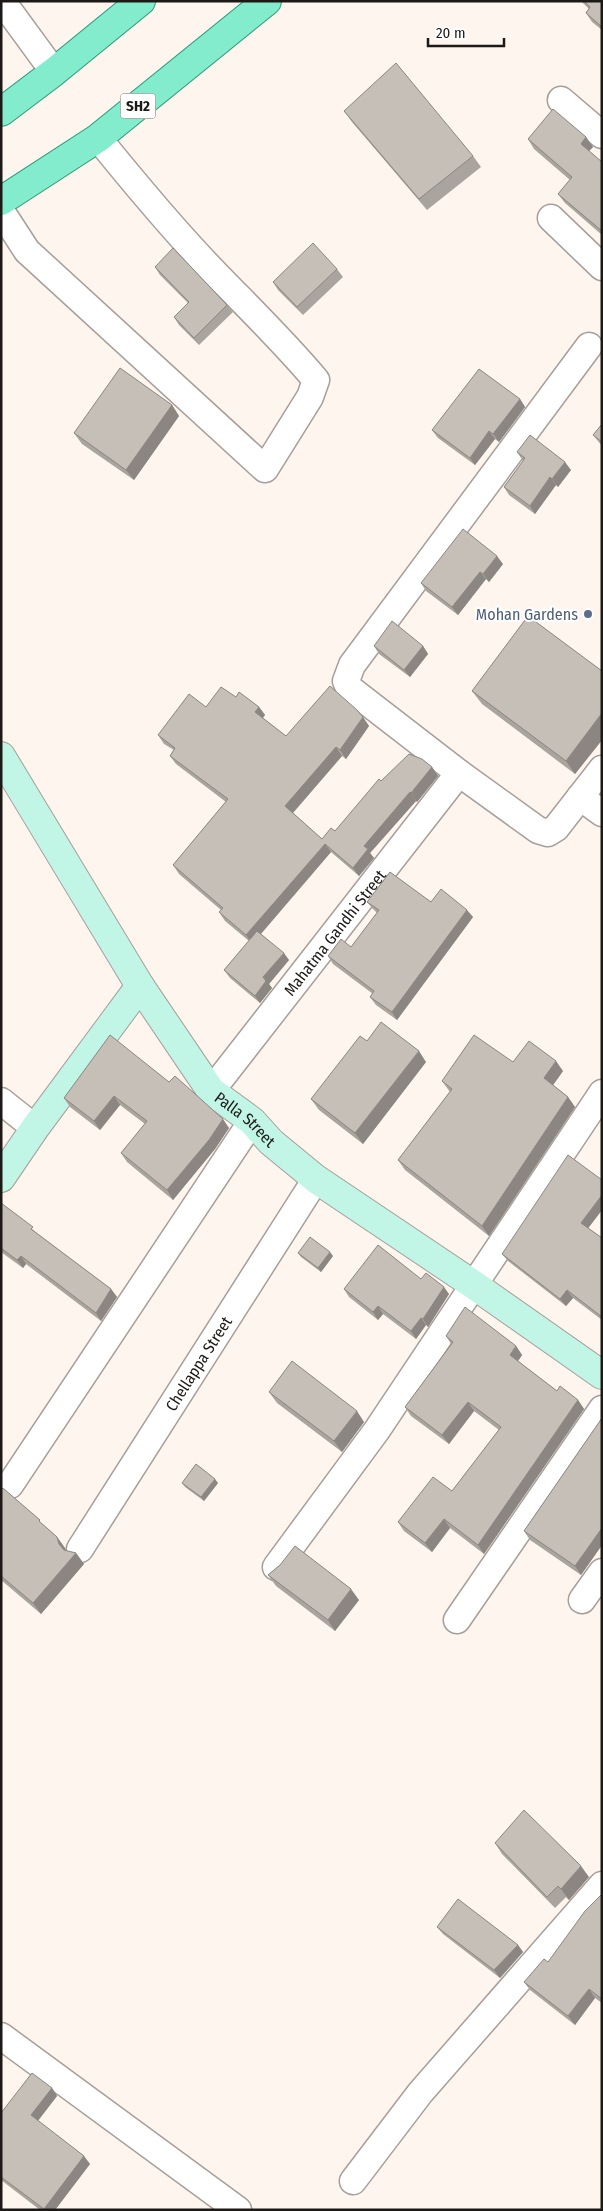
<svg xmlns="http://www.w3.org/2000/svg" width="603" height="2211" font-family="'Fira Sans Condensed',sans-serif">
<style>
.lines{fill:none;stroke-linecap:round;stroke-linejoin:round}
.street-casing{stroke:#a79e99;stroke-width:29}
.secondary-casing{stroke:#a79e99;stroke-width:30}
.primary-casing{stroke:#299a77;stroke-width:30}
.street{stroke:#fff;stroke-width:26}
.secondary{stroke:#c1f6e6;stroke-width:28}
.primary{stroke:#82eccd;stroke-width:28}
.wall{fill:#aaa49e}
.shaded-wall{fill:#8b8681}
.building{fill:#c6bfb8;stroke:#8b8681}
.service-dot{fill:#5c6f8a;stroke:#fff;stroke-width:2}
.labels{text-anchor:middle;stroke-width:4;stroke-linejoin:round;paint-order:stroke}
.shield{fill:#fff;stroke:#615e5d;stroke-width:1}
.shield-label{font-size:15px;font-weight:bold;fill:#1d1917}
.service-label{font-size:16px;fill:#4e5e75;stroke:#fff;text-anchor:end}
.street-label{font-size:16px;fill:#1d1917;stroke:#fff}
</style>
<rect width="100%" height="100%" fill="#fef5ef"/>
<g class="lines">
<defs>
<g id="street">
<path d="M2,1l52,71"/>
<path d="M561,100l41,35"/>
<path d="M1,211l26,40 238,218 45,-72 6,-17c-31,-37 -65,-70 -99,-105 -42,-43 -81,-90 -119,-137"/>
<path d="M551,218l51,49"/>
<path d="M589,346l-237,319 -6,16 3,7 110,85 79,57 10,3 8,-5 46,-59"/>
<path d="M580,797l22,16"/>
<path id="s1" d="M211,1091l248,-318"/>
<path d="M1,1101l34,27"/>
<path d="M10,1485l242,-364"/>
<path id="s2" d="M80,1549l236,-370"/>
<path d="M276,1567l101,-137 225,-337"/>
<path d="M582,1600l20,-28"/>
<path d="M457,1620l145,-211"/>
<path d="M1,2036l237,174"/>
<path d="M353,2181l67,-88 182,-208"/>
</g>
<g id="secondary">
<path id="s3" d="M1,756l139,230 71,105 41,30 19,21 45,37 158,106 128,90"/>
<path d="M1,1178l34,-50 105,-142"/>
</g>
<path id="primary" d="M1,112l53,-40 87,-71
M1,201l97,-63 169,-137"/>
</defs>
<!-- street casing -->
<use href="#street" class="street-casing"/>
<!-- secondary casing -->
<use href="#secondary" class="secondary-casing"/>
<!-- primary casing -->
<use href="#primary" class="primary-casing"/>
<!-- street -->
<use href="#street" class="street"/>
<!-- secondary -->
<use href="#secondary" class="secondary"/>
<!-- primary -->
<use href="#primary" class="primary"/>
</g>
<!-- wall -->
<path class="wall" d="M581,1h21v29l-10,-8 -6,-9 3,-4z
M344,111l129,45 8,11 -54,43 -75,-88z
M586,137l7,10 -4,4 13,11v73l-37,-32 -7,-9 12,-14 -36,-31 -6,-10z
M155,267l72,38 6,7 -34,33 -20,-20 -5,-8 14,-14 -28,-28z
M337,269l6,8 -40,38 -25,-25 -5,-8z
M520,399l5,8 -26,35 -4,-3 -20,26 -37,-27 -6,-8z
M172,405l7,11 -45,64 -52,-36 -8,-11z
M602,424v22l-9,-11z
M517,452l54,18 -13,17 -2,-2 -21,29 -26,-19 -5,-8 19,-26z
M503,564l-14,18 -3,-3 -28,36 -32,-24 -5,-8z
M374,646h49l5,8 -18,23 -31,-23z
M602,671v69l-27,34 -93,-70 -10,-13z
M236,697l23,10 6,8 -2,3 23,18 71,-26 12,16 -23,33 -4,-3 -49,57 29,26 13,-8 46,-50 51,-14 6,9 -21,26 -1,-1 -46,52 4,5 -15,18 -28,-24 -70,82 28,26 -20,24 3,4 -12,15 -30,-25 -6,-8 25,-29 -24,-20 -6,-9 2,-2 -42,-36 -6,-9 53,-63 -50,-38 -6,-8 4,-6 -10,-6 -6,-9 48,-28z
M367,902h64l42,15 -76,103 -21,-15 -6,-8 3,-3 -40,-30 -5,-8 23,-9 26,-34 -4,-4z
M367,1041l59,21 -63,82 -44,-34 -8,-11z
M513,1062l50,9 -10,14 15,12 7,10 -86,129 -84,-66 -7,-10 52,-68 -8,-11z
M169,1082l60,46 -14,21 -42,51 -46,-38 -6,-9 24,-29 -25,-19 -20,25 -30,-23 -6,-9z
M602,1180v30l-14,18 14,10v82l-29,-22 -7,8 -58,-45 -6,-7z
M1,1203l37,31 73,55 6,8 -16,24 -75,-57 -3,4 -22,-16z
M298,1253l35,3 -12,16 -20,-15z
M421,1279l28,15 -21,33 -2,-2 -10,14 -33,-25 -5,6 -29,-23 -5,-8z
M446,1336l70,10 6,9 -4,6 39,30 21,9 6,9 -100,145 -34,-26 -18,24 -28,-21 -6,-9 54,-31 47,-61 -25,-19 -25,33 -38,-28 -6,-9 46,-63z
M269,1392l95,30 -22,30 -65,-49z
M602,1418v127l-21,30 -51,-35 -6,-9z
M182,1483h36l-14,18 -19,-14z
M1,1488l56,49 8,11 1,3 10,2 8,11 -43,50 -40,-34z
M280,1565l79,35 -24,31 -59,-45 -8,-11z
M495,1843l94,34 -20,23 -3,-3 -11,11 -53,-54z
M602,1894v109l-7,-5 -20,27 -45,-35 -6,-8 24,-20z
M437,1927l81,18 5,7 -23,26 -57,-44z
M52,2088l5,8 -19,25 52,43 -35,46h-15l-39,-30v-67z"/>
<!-- shaded-wall -->
<path class="shaded-wall" d="M586,137l7,10 -6,6 -6,-9z
M520,399l5,8 -26,35 -6,-8z
M172,405l7,11 -45,64 -8,-10z
M489,431l6,8 -20,26 -5,-7z
M565,462l6,8 -13,17 -6,-8z
M550,477l6,8 -21,29 -5,-8z
M497,556l6,8 -14,18 -6,-8z
M480,572l6,7 -28,36 -6,-8z
M423,646l5,8 -18,23 -6,-7z
M259,707l6,8 -4,5 -6,-8z
M602,713v27l-27,34 -9,-13z
M363,717l6,9 -23,33 -6,-9z
M336,747l6,9 -51,59 -6,-9z
M432,767l6,9 -21,26 -6,-9z
M410,792l6,9 -46,52 4,5 -15,18 -6,-8 11,-22z
M325,844l6,8 -79,92 -6,-9z
M467,910l6,7 -76,103 -5,-8z
M284,953l5,7 -20,24 3,4 -12,15 -5,-7 8,-19z
M419,1051l7,11 -63,82 -8,-11z
M556,1061l7,10 -12,17 -7,-10z
M114,1096l6,9 -20,25 -6,-9z
M568,1097l7,10 -86,129 -7,-10z
M223,1119l6,9 -14,21 -42,51 -6,-10z
M602,1195v15l-16,21 -5,-8z
M330,1252l3,4 -12,16 -3,-4z
M21,1256l5,8 -3,4 -6,-8z
M444,1287l5,7 -21,33 -5,-8z
M111,1289l6,8 -16,24 -5,-8z
M567,1290l6,8 -7,8 -6,-7z
M378,1306l5,8 -5,6 -5,-8z
M421,1318l5,7 -10,14 -5,-8z
M516,1346l6,9 -6,9 -6,-9z
M578,1400l6,9 -100,145 -6,-9z
M468,1402l6,9 -25,33 -7,-9z
M357,1411l7,11 -22,30 -8,-11z
M215,1479l3,4 -14,18 -3,-4z
M444,1519l6,9 -18,24 -7,-9z
M602,1528v17l-21,30 -6,-9z
M57,1537l8,11 2,7 -8,-11z
M76,1553l8,11 -43,50 -8,-11z
M351,1589l8,11 -24,31 -7,-11z
M581,1866l8,11 -20,23 -8,-11z
M518,1945l5,7 -23,26 -6,-8z
M589,1989l6,9 -20,27 -7,-9z
M52,2088l5,8 -21,27 -5,-8z
M84,2156l6,8 -35,46h-11v-1z"/>
<!-- building -->
<path class="building" d="M584,1h18v26l-16,-14 4,-6z
M396,63l77,93 -54,43 -75,-88z
M553,109l33,28 -5,7 21,18v69l-44,-37 14,-17 -44,-38z
M313,243l24,26 -40,38 -24,-25z
M173,248l54,57 -33,33 -20,-21 15,-15 -34,-35z
M120,368l52,37 -46,65 -52,-37z
M479,369l41,30 -27,35 -4,-3 -19,27 -38,-28z
M602,424v18l-9,-7z
M530,435l35,27 -13,17 -2,-2 -20,29 -26,-19 21,-29 -8,-6z
M463,529l34,27 -14,18 -3,-2 -28,35 -31,-24z
M528,616l74,55v42l-36,48 -94,-70z
M392,621l31,25 -19,24 -30,-24z
M330,686l27,24 6,7 -23,33 -4,-3 -51,59 37,33 9,-11 4,3 44,-52 2,2 28,-27 13,5 10,8 -21,26 -1,-1 -46,54 4,3 -15,19 -28,-24 -79,91 -27,-23 4,-4 -50,-43 55,-66 -58,-43 5,-8 -17,-13 31,-41 17,13 15,-20 15,10 3,-5 20,15 -4,5 31,24z
M390,872l41,30 10,-13 26,21 -75,102 -22,-15 4,-6 -46,-35 13,-17 10,8 28,-37 -12,-8z
M257,931l27,22 -21,24 3,4 -11,15 -31,-26z
M381,1022l38,29 -64,82 -44,-34 49,-63 7,5z
M110,1035l59,47 6,-6 48,43 -14,21 -42,50 -46,-37 26,-32 -33,-25 -20,25 -30,-23z
M474,1035l39,27 16,-21 27,20 -12,17 24,19 -86,129 -84,-66 54,-71 -10,-8z
M568,1155l34,25v15l-21,28 21,15v79l-35,-27 -7,9 -58,-45z
M1,1203l32,24 -2,2 80,60 -15,24 -75,-57 -4,4 -16,-12z
M310,1237l20,15 -12,16 -20,-15z
M378,1245l43,34 5,-6 18,14 -21,32 -2,-1 -10,13 -33,-25 -5,6 -29,-23z
M465,1307l51,39 -6,9 47,36 3,-5 18,14 -100,145 -34,-26 -19,24 -27,-21 35,-45 19,14 49,-64 -33,-25 -26,33 -37,-28 48,-65 -7,-6z
M292,1361l65,50 -23,30 -65,-49z
M602,1418v110l-27,38 -51,-35z
M196,1464l19,15 -14,18 -19,-14z
M1,1488l3,1 36,31 -1,1 18,16 2,7 5,6 12,3 -43,50 -32,-27z
M295,1546l56,43 -23,31 -60,-45 12,-10z
M524,1810l57,56 -20,23 -3,-3 -11,11 -52,-54z
M602,1894v105l-13,-10 -21,27 -44,-34 20,-23 4,3 37,-51z
M458,1899l60,46 -24,25 -57,-43z
M32,2073l20,15 -21,27 53,41 -40,53 -43,-32v-64z"/>
<!-- markers -->
<circle class="service-dot" cx="588" cy="614" r="5"/>
<g class="labels">
<!-- shield labels -->
<rect class="shield" x="120.5" y="93.5" width="35" height="25" rx="4"/>
<g class="shield-label">
<text x="138" y="111">SH2</text>
</g>
<!-- service labels -->
<g class="service-label">
<text x="578" y="620">Mohan Gardens</text>
</g>
<!-- street labels -->
<g class="street-label">
<text dy="6" stroke="none"><textPath href="#s1" startOffset="201">Mahatma Gandhi Street</textPath></text>
<text dy="6" stroke="none"><textPath href="#s3" startOffset="440">Palla Street</textPath></text>
<text dy="6" stroke="none"><textPath href="#s2" startOffset="220">Chellappa Street</textPath></text>
</g>
</g>
<!-- border -->
<rect width="603" height="2211" fill="none" stroke="#1d1917" stroke-width="5"/>
<!-- scale -->
<path d="M428 38v8h76v-8" fill="none" stroke="#1d1917" stroke-width="2.5"/>
<text x="436" y="38" font-size="15" fill="#1d1917" stroke="#ffffff" stroke-width="4" paint-order="stroke">20 m</text>
</svg>
